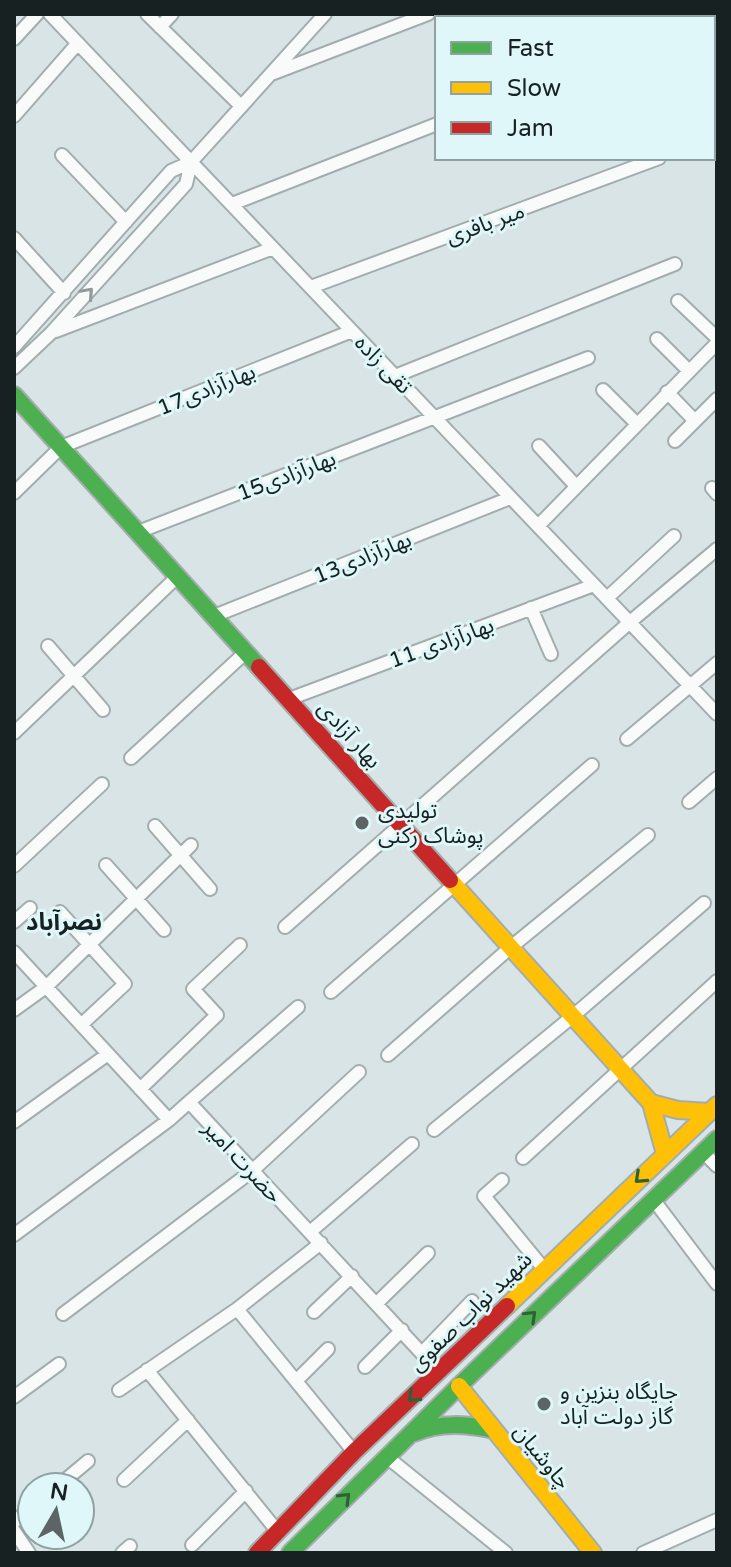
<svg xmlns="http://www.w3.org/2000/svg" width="731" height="1567" font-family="'Varela Round','Noto Sans Arabic',sans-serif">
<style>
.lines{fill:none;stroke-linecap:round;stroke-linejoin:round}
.street-casing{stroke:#a3adad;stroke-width:16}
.fast-casing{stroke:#a3adad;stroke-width:20}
.slow-casing{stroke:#a3adad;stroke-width:20}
.jam-casing{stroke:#a3adad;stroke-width:20}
.street{stroke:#f9fbfb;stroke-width:12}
.fast{stroke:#4caf50;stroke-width:16}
.slow{stroke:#ffc107;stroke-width:16}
.jam{stroke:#c62828;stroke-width:16}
.oneway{stroke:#949999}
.oneway2{stroke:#2f6136}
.poi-dot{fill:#5b6566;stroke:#dff7f8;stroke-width:3}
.labels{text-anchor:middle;stroke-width:6;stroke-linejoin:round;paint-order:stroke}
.street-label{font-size:22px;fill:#182121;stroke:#dff7f8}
.poi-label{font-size:22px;fill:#182121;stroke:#dff7f8;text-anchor:start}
.neighbourhood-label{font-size:24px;font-weight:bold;fill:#182121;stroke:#dff7f8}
</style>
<rect width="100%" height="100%" fill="#d8e4e5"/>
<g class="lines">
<defs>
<path id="street" d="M50,14l667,700
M147,14l94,92
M708,18l9,-3
M160,27l12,-13
M14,39l23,-25
M274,73l154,-59
M14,116l64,-73
M713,129l4,-3
M62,155l64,67
M232,204l205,-80
M14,238l50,55
M311,287l348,-129
M678,301l39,37
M56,331l217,-83
M657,339l31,31
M14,347l157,-176 20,-9 134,-148
M14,368l37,-35 135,-149 5,-22
M395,376l280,-112
M603,390l33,33
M667,392l28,29
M675,441l42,-42
M539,446l37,40
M712,488l5,6
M14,493l47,-46 291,-116
M538,526l179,-183
M138,532l450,-174
M607,598l67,-62
M531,608l20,46
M214,616l296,-118
M48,646l55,64
M289,699l305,-114
M14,733l164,-157
M627,739l90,-76
M131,758l115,-106
M689,802l28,-24
M155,826l55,63
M106,865l58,65
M14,866l88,-82
M60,912l65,72 -44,41
M14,922l16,-14
M285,927l345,-305 87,-73
M14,952l155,168 20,-18 250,270
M331,992l261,-227
M14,1010l32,-23 145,-142
M388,1055l123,-108 137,-112
M140,1089l77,-74 -24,-26 47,-44
M189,1102l109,-95
M14,1122l94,-68
M434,1130l139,-114 131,-113
M703,1152l14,14
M523,1158l194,-177
M502,1180l-18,16 60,73
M653,1199l64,85
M310,1232l102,-88
M14,1235l155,-115
M377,1303l51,-50
M237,1309l117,143
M314,1312l38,-36
M63,1314l189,-143 107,-99
M422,1353l50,-52
M365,1367l37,-37
M147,1370l131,162
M296,1381l32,-32
M119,1390l118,-81 84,-66
M14,1397l45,-33
M387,1457l119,96
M124,1480l64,-60
M57,1487l31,-26
M14,1522l18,-15
M14,1531l15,22
M192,1545l54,-54
M122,1553l8,-7
M643,1553l74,-33"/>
<path id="fast" d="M14,395l245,272
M414,1433c27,-11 52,-9 80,-3
M290,1553l169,-167 258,-247"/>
<path id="slow" d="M450,880l201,223 14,51
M651,1103l27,7 32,2
M507,1306l210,-201
M459,1386l134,167"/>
<path id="jam" d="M259,667l191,213
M257,1553l97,-101 153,-146"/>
</defs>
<!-- street casing -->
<use href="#street" class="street-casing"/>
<!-- fast casing -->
<use href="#fast" class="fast-casing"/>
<!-- slow casing -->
<use href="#slow" class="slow-casing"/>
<!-- jam casing -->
<use href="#jam" class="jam-casing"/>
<!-- street -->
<use href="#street" class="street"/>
<!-- fast -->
<use href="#fast" class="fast"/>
<!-- slow -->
<use href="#slow" class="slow"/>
<!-- jam -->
<use href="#jam" class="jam"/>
</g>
<!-- one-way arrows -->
<defs><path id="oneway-chevron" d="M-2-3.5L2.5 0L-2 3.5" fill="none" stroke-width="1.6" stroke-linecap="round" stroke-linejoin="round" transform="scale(2)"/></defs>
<use class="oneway" href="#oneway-chevron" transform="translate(88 293) rotate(-48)"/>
<g class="oneway2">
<use href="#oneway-chevron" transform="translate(640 1178) rotate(137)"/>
<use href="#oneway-chevron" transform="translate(531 1316) rotate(-44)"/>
<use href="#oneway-chevron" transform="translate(413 1397) rotate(137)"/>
<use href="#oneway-chevron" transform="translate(345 1498) rotate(-45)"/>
</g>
<!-- markers -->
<g class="poi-dot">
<circle cx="362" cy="823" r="8"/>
<circle cx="544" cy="1404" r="8"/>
</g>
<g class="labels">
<!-- street labels -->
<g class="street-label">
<text transform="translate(485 223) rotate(-20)" y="8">میر بافری</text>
<text transform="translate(384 364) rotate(46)" y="8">تقی زاده</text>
<text transform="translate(206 389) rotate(-22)" y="8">بهارآزادی17</text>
<text transform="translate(286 475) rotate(-21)" y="8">بهارآزادی15</text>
<text transform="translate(362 557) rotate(-22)" y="8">بهارآزادی13</text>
<text transform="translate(441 642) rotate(-20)" y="8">بهارآزادی 11</text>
<text transform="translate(350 734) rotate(48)" y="8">بهار آزادی</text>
<text transform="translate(243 1161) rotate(47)" y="8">حضرت امیر</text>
<text transform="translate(470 1311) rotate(-44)" y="8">شهید نواب صفوی</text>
<text transform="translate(543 1456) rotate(51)" y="8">چاوشیان</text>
</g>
<!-- poi labels -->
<g class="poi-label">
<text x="378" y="818">تولیدی<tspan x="378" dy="25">پوشاک رکنی</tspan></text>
<text x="560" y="1399">جایگاه بنزین و<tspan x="560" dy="25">گاز دولت آباد</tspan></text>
</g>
<!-- neighbourhood labels -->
<g class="neighbourhood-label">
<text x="64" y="930">نصرآباد</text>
</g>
</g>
<!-- border -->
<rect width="731" height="1567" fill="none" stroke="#182121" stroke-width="32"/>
<!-- legend -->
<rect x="435" y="16" width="280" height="144" fill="#dff7f8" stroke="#8fa1a2" stroke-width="2"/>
<rect x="451" y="42" width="40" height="12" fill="#4caf50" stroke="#8fa1a2" stroke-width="2"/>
<text x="507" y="56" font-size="24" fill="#182121">Fast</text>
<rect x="451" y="82" width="40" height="12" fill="#ffc107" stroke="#8fa1a2" stroke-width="2"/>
<text x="507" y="96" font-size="24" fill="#182121">Slow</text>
<rect x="451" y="122" width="40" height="12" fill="#c62828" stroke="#8fa1a2" stroke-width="2"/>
<text x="507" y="136" font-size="24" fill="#182121">Jam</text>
<!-- north arrow -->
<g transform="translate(56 1511) rotate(9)"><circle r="38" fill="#dff7f8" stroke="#8fa1a2" stroke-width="2"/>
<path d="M0-6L14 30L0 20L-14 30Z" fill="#5b6566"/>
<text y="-12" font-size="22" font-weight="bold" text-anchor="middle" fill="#182121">N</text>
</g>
</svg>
